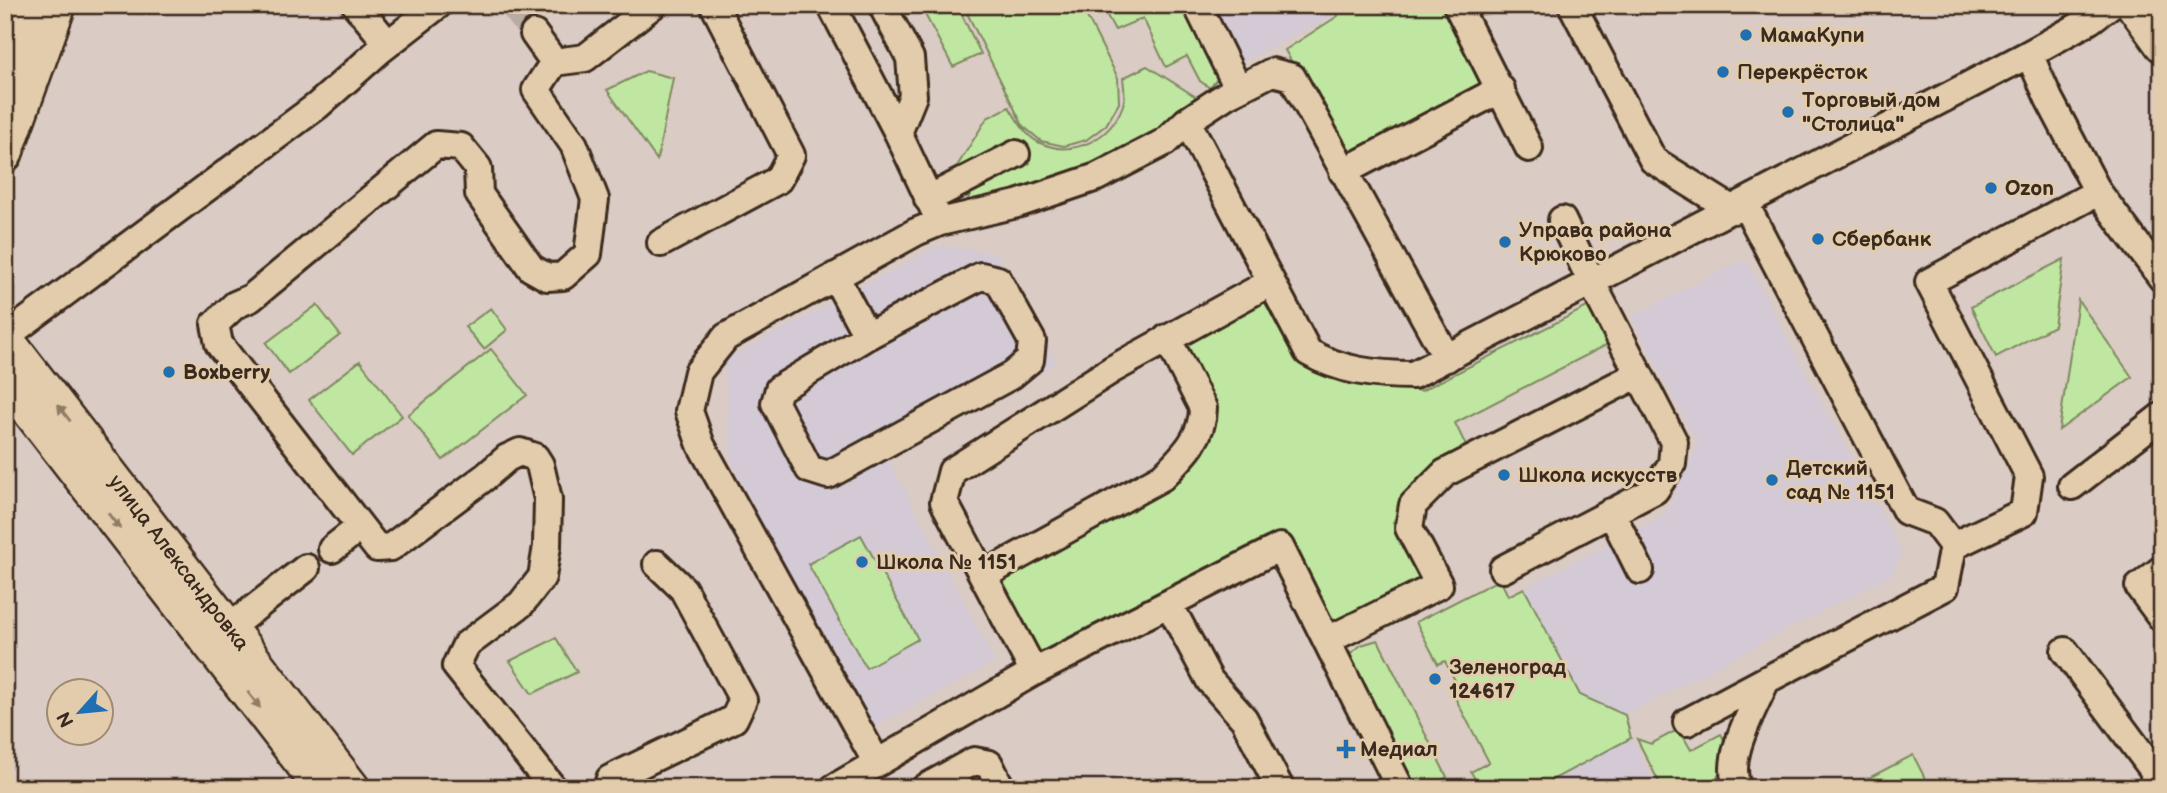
<svg xmlns="http://www.w3.org/2000/svg" width="2167" height="793" font-family="'Balsamiq Sans',sans-serif">
<style>
.built{fill:#d4cad5}
.green{fill:#c0e7a2;stroke:#7e8860;stroke-width:2}
.lines{fill:none;stroke-linecap:round;stroke-linejoin:round}
.minor-tunnel{stroke:#baaba3;stroke-width:26;stroke-dasharray:26 13;stroke-linecap:butt}
.minor-casing{stroke:#3b2a1e;stroke-width:32}
.major-casing{stroke:#3b2a1e;stroke-width:38}
.minor{stroke:#e2ccac;stroke-width:26}
.major{stroke:#e2ccac;stroke-width:33}
.oneway{fill:#8e7b65}
.poi-dot{fill:#1f6fb2;stroke:#e2ccac;stroke-width:2.5}
.labels{text-anchor:middle;stroke-width:6;stroke-linejoin:round;paint-order:stroke}
.poi-label{font-size:21px;font-weight:bold;fill:#3b2a1e;stroke:#e2ccac;text-anchor:start}
.street-label{font-size:21px;fill:#3b2a1e;stroke:#e2ccac}
</style>
<rect width="100%" height="100%" fill="#dacbc4"/>
<filter id="ink" filterUnits="userSpaceOnUse"><feTurbulence type="fractalNoise" baseFrequency=".0143" numOctaves="2"/><feDisplacementMap in="SourceGraphic" scale="14" xChannelSelector="R" yChannelSelector="G"/><feConvolveMatrix kernelMatrix="1 2 1 2 8 2 1 2 1" color-interpolation-filters="sRGB"/></filter>
<g filter="url(#ink)">
<!-- built -->
<path class="built" d="M1189,5h140l5,11 -111,55z
M937,246l60,7 60,110 -169,95 107,204 -126,68 -138,-268 -6,-102z
M1745,259l157,293 -9,22 -268,141 -45,-20 -56,-107 140,-73 34,-70 -67,-129z
M1631,738l27,50h-121z"/>
<!-- green -->
<path class="green" d="M920,5h37l24,49 -28,13z
M963,5h118l37,73 1,25 -13,22 -20,15 -22,6 -23,-5 -18,-15z
M1101,5h88l34,66 -13,17 -10,-7 -13,-25 -21,11 -23,-49 -28,12z
M1333,5h117l44,83 -146,75 -63,-113 53,-34z
M1147,66l49,31 -34,38 -39,21 -150,52 -6,-6 3,-9 60,-30 -8,-17 -76,38 41,-66 22,-11c8,13 17,30 31,36 34,15 71,-4 83,-38 3,-8 1,-19 0,-27z
M646,71l27,7 -16,82 -50,-70z
M2064,259l-10,67 -58,31 -25,-50z
M1264,294l37,69 21,11 99,17 170,-86 21,37 -157,81 14,29 -41,21 -35,49 28,55 -90,48 -43,-85 -22,-3 -230,117 -38,-74 182,-99 27,-43 10,-32 -36,-68z
M2078,300l54,77 -73,53z
M317,305l23,30 -51,39 -23,-31z
M491,308l16,22 -23,19 -19,-22z
M491,349l36,46 -84,65 -35,-45z
M360,361l42,55 -50,39 -43,-55z
M861,535l57,104 -52,29 -58,-104z
M1500,579l8,17 16,-8 56,107 45,20 6,23 -94,50h-57l-9,-16 18,-10 -37,-70 7,-4 -14,-27 -7,3 -22,-42z
M556,638l21,34 -45,22 -22,-33z
M1378,640l69,137 -18,11h-14l-67,-132 13,-11z
M1679,729l12,21 30,-16 9,17 -17,34 1,3h-52l-25,-49 14,5z
M1913,755l17,33h-64l-3,-7z"/>
<g class="lines">
<!-- minor-tunnel -->
<path class="minor-tunnel" d="M512,5l22,29"/>
<defs>
<path id="minor" d="M356,5l32,39
M831,5l67,128 42,89
M882,5l28,53 3,38 -15,37
M1197,5l41,83
M1457,5l72,143
M1572,5l81,155 80,50
M534,34l20,28
M2029,54l20,45 49,93 64,86
M1187,121l121,231c32,19 69,23 105,23l616,-321 61,-34 20,-15
M1343,172l158,-83
M928,199l88,-45
M1745,204l161,307 29,11 18,24 -8,41 -179,93
M661,243l117,-63 13,-25 -77,-150
M835,276l32,60
M981,276l17,4 34,61 -2,19 -18,15 -184,100 -19,-6 -34,-66 4,-14 88,-53z
M5,337l312,-231 62,-55 59,-46
M2072,486l90,-70
M1611,512l29,58
M1953,546l71,-34 5,-36 -100,-194 169,-90
M332,549l28,-22
M1503,569l152,-79 17,-26 2,-22 -82,-159 -30,-63
M2162,569l-23,18 23,31
M984,575l178,-98c20,-20 41,-39 41,-69l-36,-70
M1169,604l41,77 34,38 36,69
M216,638l90,-70
M1328,640l111,-55 -30,-57 4,-23 32,-32 194,-99
M2065,651l89,120v17
M1034,672l-90,-170 8,-31 161,-102 158,-87
M1687,722l79,-42c-12,29 -43,78 -28,108
M877,763l-176,-318 -12,-34 9,-39 28,-35 190,-105 24,-10 77,-18 80,-27 68,-35 22,-21 41,-27 44,-22 20,5 155,281
M553,788l-97,-122 10,-21 55,-41 21,-27 5,-31 1,-47 -8,-34 -5,-8 -15,-5 -13,6 -22,19 -94,70 -14,1 -158,-204 -4,-20 20,-19 16,-7 185,-153 25,2 17,21 1,26 52,74 16,9 16,-1 25,-22 7,-55 -21,-54 -38,-55 18,-28 31,-4 68,-53
M607,788l3,-9 124,-60 9,-19 -60,-111 -26,-25
M834,788l200,-116 246,-125 120,241
M925,788l49,-27 15,3 12,24"/>
<g id="major">
<path d="M2133,5l29,40"/>
<path d="M5,83l27,-78"/>
<path d="M5,155l54,-150"/>
<path id="s1" d="M5,337l348,451"/>
<path d="M5,380l316,408"/>
</g>
</defs>
<!-- minor casing -->
<use href="#minor" class="minor-casing"/>
<!-- major casing -->
<use href="#major" class="major-casing"/>
<!-- minor -->
<use href="#minor" class="minor"/>
<!-- major -->
<use href="#major" class="major"/>
</g>
<!-- one-way arrows -->
<defs><path id="oneway-solid" d="M-6-.8H1V-3.2L6.5 0L1 3.2V.8H-6Z" transform="scale(1.75)"/></defs>
<g class="oneway">
<use href="#oneway-solid" transform="translate(64 413) rotate(-128)"/>
<use href="#oneway-solid" transform="translate(114 521) rotate(52)"/>
<use href="#oneway-solid" transform="translate(254 700) rotate(52)"/>
</g>
</g>
<!-- markers -->
<g class="poi-dot">
<circle cx="1746" cy="35" r="7"/>
<circle cx="1723" cy="72" r="7"/>
<circle cx="1788" cy="112" r="7"/>
<circle cx="1991" cy="188" r="7"/>
<circle cx="1818" cy="239" r="7"/>
<circle cx="1505" cy="242" r="7"/>
<circle cx="169" cy="372" r="7"/>
<circle cx="1504" cy="475" r="7"/>
<circle cx="1772" cy="480" r="7"/>
<circle cx="862" cy="562" r="7"/>
<circle cx="1435" cy="679" r="7"/>
<path d="M1342.5 738.5h7v7h7v7h-7v7h-7v-7h-7v-7h7z"/>
</g>
<g class="labels">
<!-- poi labels -->
<g class="poi-label">
<text x="1760" y="42">МамаКупи</text>
<text x="1737" y="79">Перекрёсток</text>
<text x="1802" y="107">Торговый дом<tspan x="1802" dy="24">"Столица"</tspan></text>
<text x="2005" y="195">Ozon</text>
<text x="1519" y="237">Управа района<tspan x="1519" dy="24">Крюково</tspan></text>
<text x="1832" y="246">Сбербанк</text>
<text x="183" y="379">Boxberry</text>
<text x="1786" y="475">Детский<tspan x="1786" dy="24">сад № 1151</tspan></text>
<text x="1518" y="482">Школа искусств</text>
<text x="876" y="569">Школа № 1151</text>
<text x="1449" y="674">Зеленоград<tspan x="1449" dy="24">124617</tspan></text>
<text x="1360" y="756">Медиал</text>
</g>
<!-- street labels -->
<g class="street-label">
<text dy="7" stroke="none"><textPath href="#s1" startOffset="285">улица Александровка</textPath></text>
</g>
</g>
<!-- margin -->
<rect width="2167" height="793" fill="none" stroke="#e2ccac" stroke-width="28"/>
<rect x="14" y="14" width="2139" height="765" fill="none" stroke="#3b2a1e" stroke-width="2.5" filter="url(#ink)"/>
<!-- north arrow -->
<g transform="translate(80 712) rotate(243)"><circle r="33" fill="#e2ccac" stroke="#9f8b73" stroke-width="2"/>
<path d="M0-5L12 26L0 18L-12 26Z" fill="#1f6fb2"/>
<text y="-10" font-size="19" font-weight="bold" text-anchor="middle" fill="#3b2a1e">N</text>
</g>
</svg>
